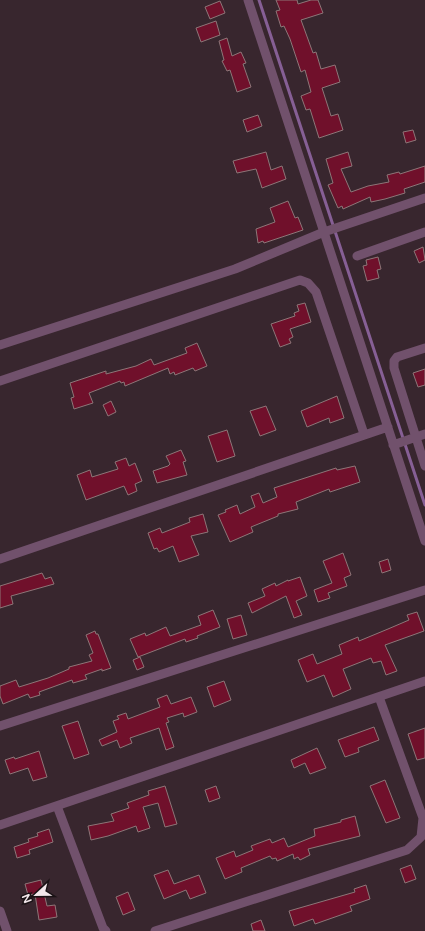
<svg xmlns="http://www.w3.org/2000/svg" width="425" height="931" font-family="'Varela Round',sans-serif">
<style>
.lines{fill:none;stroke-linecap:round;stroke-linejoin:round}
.stream{stroke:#865f95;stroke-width:3}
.building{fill:#70102b;stroke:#8d7678}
.street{stroke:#71516c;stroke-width:9}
</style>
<rect width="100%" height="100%" fill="#38262e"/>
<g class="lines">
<!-- stream -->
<path class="stream" d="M259,0l166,505"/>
</g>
<!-- building -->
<path class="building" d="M276,0h21l1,4 13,-4h7l5,13 -22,7 12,33 3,-1 5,17 14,-4 5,17 -18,6 9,28 7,-2 5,16 -24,8 -9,-29 -4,1 -5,-14 10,-4 -6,-22 -4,2 -11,-33 -6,-13 -3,1 -5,-16 4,-1z
M220,1l5,12 -15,6 -5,-12z
M216,21l4,14 -19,7 -5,-14z
M227,38l5,18 9,-4 5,11 -3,1 8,23 -14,5 -7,-22 -3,1 -5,-10 2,-1 -5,-19z
M258,115l4,11 -15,6 -4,-12z
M413,130l3,10 -10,3 -3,-11z
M266,152l5,18 11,-4 4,13 -24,9 -6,-19 -19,4 -4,-12z
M348,152l4,14 -11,3 10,23 17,-6 21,-4 -2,-7 12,-3 1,2 25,-8v16l-21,7 1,4 -20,6 -14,3 -1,-5 -27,12 -1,-3 -4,2 -10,-23 5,-2 -7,-24z
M288,201l7,17 3,-1 5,13 -39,13 -1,-2 -5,2 -2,-14 19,-7 -5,-14z
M423,247l2,13 -6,3 -5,-12z
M378,257l3,12 -4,1 2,8 -12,3 -4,-15 4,-1 -1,-5z
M305,303l6,19 -21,7 3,8 -4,2 2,4 -11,4 -9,-23 24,-8 -1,-3 5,-2 -2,-6z
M197,343l10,23 -12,5 -2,-3 -18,7 -1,-3 -4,2 -2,-6 -43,18 -1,-4 -3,1 -1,-2 -31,12 4,10 -19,6 -3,-11 3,-1 -4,-14 36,-12v3l30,-8 15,-7 3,6 33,-12 -2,-5z
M425,369v16l-7,2 -5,-14z
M337,396l7,22 -14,5 -1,-5 -22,9 -6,-16z
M111,401l5,11 -8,4 -5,-11z
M266,406l10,24 -16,6 -10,-25z
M227,430l8,26 -18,6 -9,-26z
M181,450l5,11 -3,1 4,13 -30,8 -4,-12 15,-5 2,-2 -4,-8z
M126,458l3,8 6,-3 7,18 -7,3 2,7 -9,4 -4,-9 -38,14 -9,-25 13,-5 2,7 26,-8 -3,-7z
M355,466l5,16 -30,10 -1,-3 -33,13 2,7 -20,5v2l-27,11 2,5 -23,10 -12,-27 8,-3 -1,-2 12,-5 3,9 15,-7 -4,-11 8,-3 4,10 14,-6 -3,-9 62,-20 1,2z
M203,514l5,18 -17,4 8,19 -20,7 -6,-16 -14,6 -2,-4 -3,1 -6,-16 12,-5 2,5 28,-11 -1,-4z
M343,553l8,22 -7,3 3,8 -19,7 2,5 -12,4 -4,-12 18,-7 -9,-22z
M388,559l3,11 -9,3 -3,-11z
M42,573l3,6 6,-2 3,7 -43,12 2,8 -13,4v-22z
M300,577l7,19 -11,5 6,14 -8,3 -8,-22 -34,17 -4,-10 17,-7 -3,-7 13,-6 1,3 12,-6v1z
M213,610l7,17 -23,9 1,2 -12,4 -1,-3 -47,18 -8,-18 15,-6 1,3 20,-9 4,9 31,-11 -3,-9z
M417,612l7,19 -39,14 12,26 -11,4 -5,-14 -8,2 -2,-5 -28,11 8,20 -18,8 -9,-22 -17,7 -9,-22 15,-6 4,10 25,-10 -3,-9 19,-8 1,4 29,-12 21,-9 -2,-5z
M241,615l6,20 -14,4 -6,-20z
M95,631l1,3h2l13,34 -9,3v-2l-17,6 2,4 -14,4 -1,-3 -33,12 1,3 -10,3 -2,-4 -25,10 -3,-8v-10l16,-6 3,7 29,-9 21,-9v-2l23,-6 -3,-6 4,-2 -7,-18z
M140,657l4,10 -7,3 -4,-10z
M224,681l7,19 -17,7 -7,-20z
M167,695l4,9 20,-7 6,15 -13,5 -1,-4 -16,5 2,4 -3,1 8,24 -8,3 -7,-22 -29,10 2,5 -12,5 -3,-8 -15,6 -3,-6 18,-8 -4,-11 6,-2 -2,-3 9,-3 2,6 32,-12 -3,-8z
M78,721l11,33 -15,5 -12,-33z
M374,727l5,13 -21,8 1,4 -14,5 -7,-17z
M425,728v30l-8,2 -9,-26z
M317,748l9,20 -16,6 -5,-11 -11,5 -3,-8z
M39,751l8,26 -14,4 -5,-13 -18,6 -5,-14 9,-3 1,2z
M385,780l15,38 -14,5 -16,-37z
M165,786l12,38 -12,3 -7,-24 -15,4 7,21 -12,4 -2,-6 -28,10 -17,4 -3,-14 26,-5 -3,-7 18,-6 -2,-5 22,-8 -1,-4z
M216,786l4,12 -11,4 -4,-12z
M355,816l5,20 -52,13 2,6 -10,5 -2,-3 -4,2 -1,-5 -16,7 -1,-3 -4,1 -2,-3 -29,12 1,4 -17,7 -9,-21 18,-7 2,6 17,-7 -2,-4 19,-7 2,4 12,-5 4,9 27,-11 -1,-7 27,-7v-2z
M49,829l4,13 -24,8 1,4 -13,4 -3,-11 15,-5 -1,-3 10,-3 -1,-3z
M411,865l5,14 -11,4 -5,-14z
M168,870l6,14 25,-9 7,18 -16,6 -4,-9 -22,9 -10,-24z
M41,880l6,26 8,-1 2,12 -18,3 -4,-26 -7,1 -3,-11z
M366,885l4,14 -20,7 2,5 -37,13 -2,-5 -19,7 -5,-15 66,-19 -1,-3z
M128,892l7,18 -12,5 -7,-18z
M261,920l4,11h-12l-2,-7z"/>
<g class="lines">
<!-- street -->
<path class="street" d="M248,0l177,541
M357,256l68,-24
M0,345l235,-76 89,-37 101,-34
M425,348l-28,9 -3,4v7l31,98
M0,381l300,-101 8,3 8,9 48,142
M393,445l32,-11
M0,559l388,-132
M0,726l425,-136
M57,806l46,122 3,3
M0,825l425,-144
M0,911l7,20
M155,931l252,-81 14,-13 2,-19 -44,-121"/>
</g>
<!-- north arrow -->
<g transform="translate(36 895) rotate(248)" stroke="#1a1215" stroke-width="3" paint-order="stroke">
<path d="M0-3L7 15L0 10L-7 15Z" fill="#f3e7eb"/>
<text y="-6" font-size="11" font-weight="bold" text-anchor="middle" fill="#f3e7eb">N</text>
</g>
</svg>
